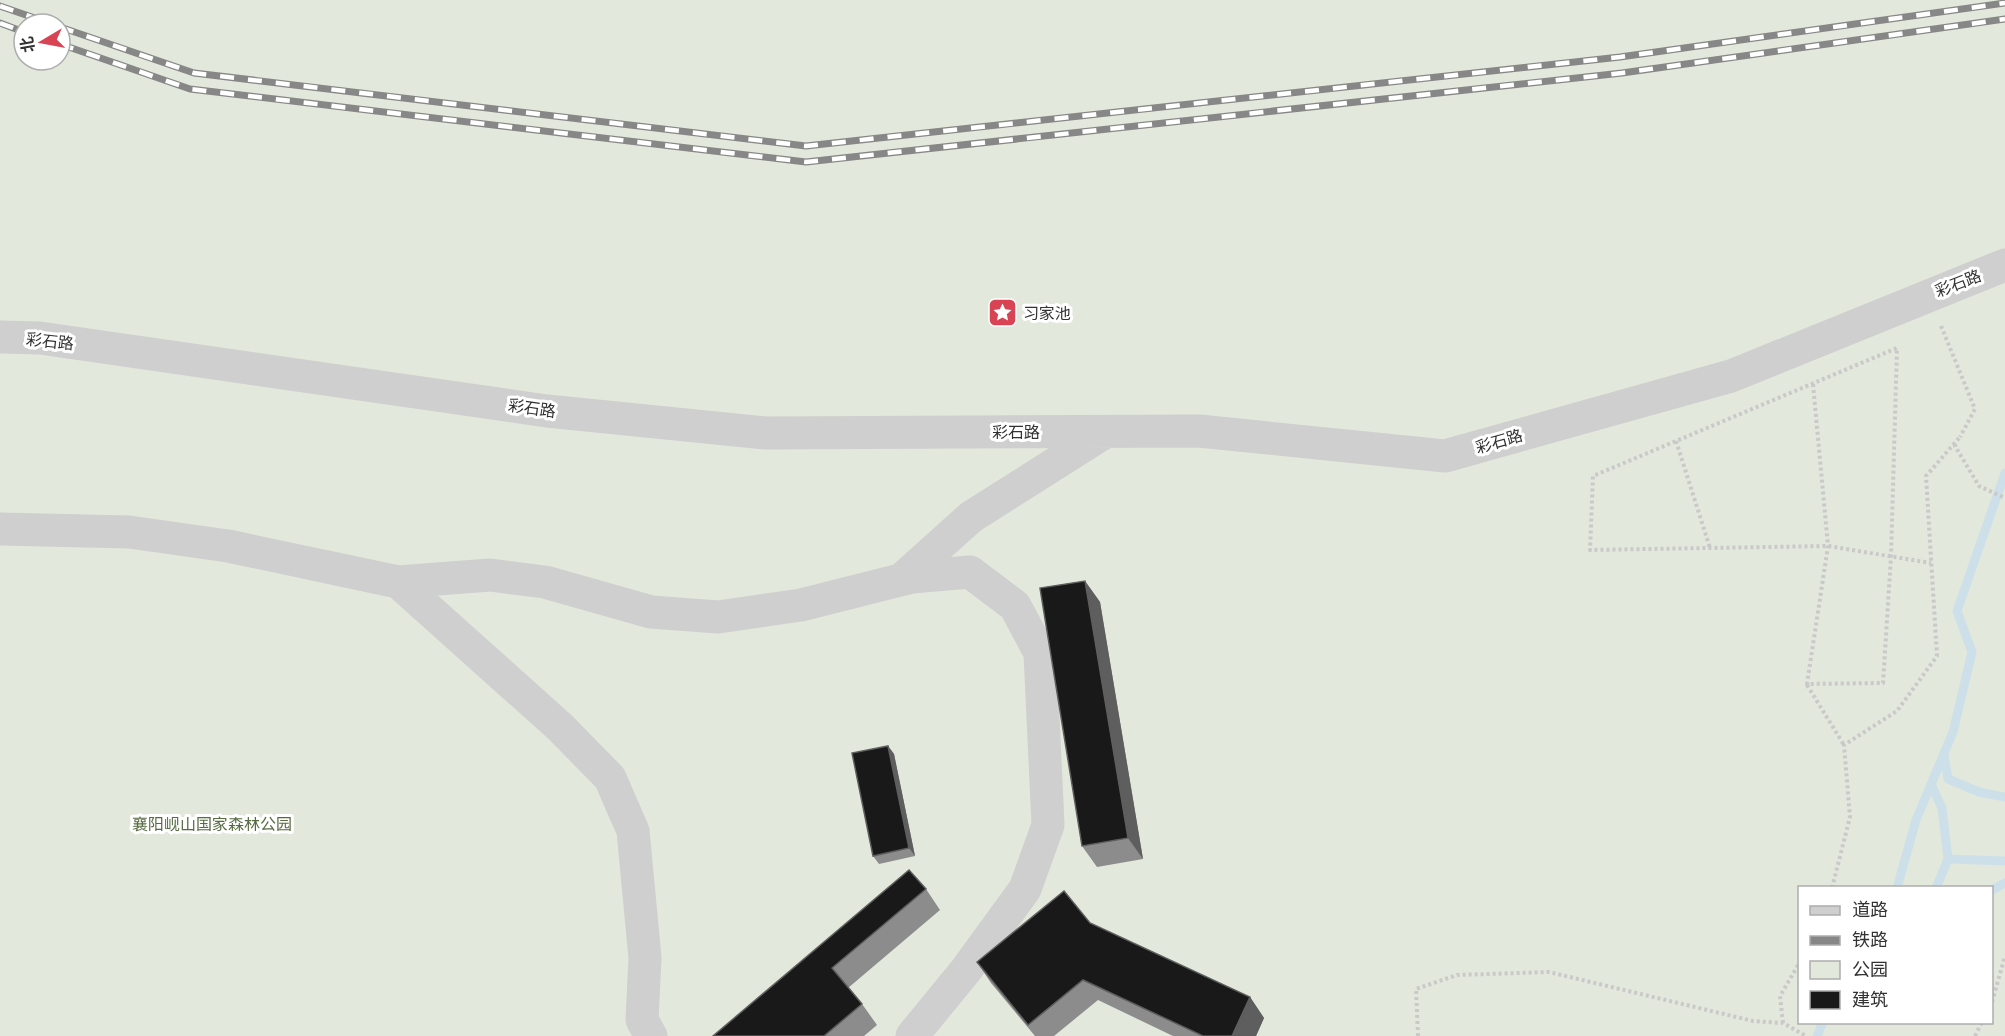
<svg xmlns="http://www.w3.org/2000/svg" width="2005" height="1036" font-family="'Nunito Sans','Noto Sans SC',sans-serif">
<style>
.green{fill:#e2e8dc;fill-rule:evenodd}
.lines{fill:none;stroke-linecap:round;stroke-linejoin:round}
.stream{stroke:#cde0e9;stroke-width:9}
.path{stroke:#c9c9c9;stroke-width:4;stroke-dasharray:3 3;stroke-linecap:butt}
.minor{stroke:#cfcfcf;stroke-width:33}
.rail-casing{stroke:#878787;stroke-width:7}
.rail{stroke:#fff;stroke-width:4.5;stroke-dasharray:14;stroke-linecap:butt}
.wall{fill:#8c8c8c}
.shaded-wall{fill:#5e5e5e}
.building{fill:#191919;stroke:#5e5e5e;stroke-width:1.5}
.labels{text-anchor:middle;stroke-width:6;stroke-linejoin:round;paint-order:stroke}
.street-label{font-size:16px;fill:#323232;stroke:#fff}
.poi-label{font-size:16px;fill:#323232;stroke:#fff;text-anchor:start}
.park-label{font-size:16px;fill:#576b42;stroke:#fff}
</style>
<rect width="100%" height="100%" fill="#fff"/>
<!-- green -->
<path class="green" d="M0,0h2005v1036h-2005zM24,24h36v36h-36zM1800,888h192v134h-192z"/>
<g class="lines">
<!-- stream -->
<path class="stream" d="M1944,755l4,24 31,13 26,5
M1931,784l11,24 6,51 -12,29
M1948,859l57,2
M1897,888l19,-68 37,-88 19,-80 -15,-41 48,-138
M1992,890l13,-7
M1817,1036l6,-14"/>
<!-- path -->
<path class="path" d="M1941,326l34,83 -15,28
M1813,384l15,162 -21,138 76,-1 8,-126 6,-209 -304,128 -3,74 238,-4 103,17
M1676,441l34,107
M1956,444l-1,2 24,40 26,12
M1807,685l37,60
M1832,888l18,-71 -6,-72 53,-34 40,-55 -11,-180 34,-39
M1992,1002l13,-46
M1783,1023l-3,-27 20,-34
M1418,1036l-2,-47 41,-14 92,-3 204,49 30,2 23,13
M1975,1036l7,-14"/>
<!-- minor -->
<path class="minor" d="M0,337l40,1 507,73 219,22 433,-2 246,25 286,-80 274,-111
M0,529l129,3 99,14 170,36 92,-7 55,7 106,30 67,5 83,-12 111,-28 58,-5 45,34 25,47 8,172 -23,64 -59,81 -54,66
M902,579l69,-62 134,-85
M398,582l162,145 50,51 23,53 12,127 -3,62 9,16"/>
<defs>
<path id="rail" d="M0,6l52,18
M0,23l24,9
M60,27l134,46 612,73 814,-89 385,-54
M60,44l130,45 616,73 816,-89 383,-54"/>
</defs>
<!-- rail casing -->
<use href="#rail" class="rail-casing"/>
<!-- rail -->
<use href="#rail" class="rail"/>
</g>
<!-- wall -->
<path class="wall" d="M1085,581l15,21 43,257 -46,8 -15,-21z
M888,746l6,8 21,102 -36,8 -6,-8z
M926,889l14,21 -92,78 14,16 15,21 -13,11h-151z
M1090,923l160,74 14,21 -8,18h-83l-75,-36 -44,36h-19l-44,-53 -14,-21z"/>
<!-- shaded-wall -->
<path class="shaded-wall" d="M1085,581l15,21 43,257 -15,-21z
M888,746l6,8 21,102 -6,-8z
M1250,997l14,21 -8,18h-24z"/>
<!-- building -->
<path class="building" d="M1085,581l43,257 -46,8 -42,-258z
M888,746l21,102 -36,8 -21,-103z
M909,870l17,19 -94,79 30,36 -38,32h-111z
M1064,891l26,32 160,74 -18,39h-29l-120,-56 -55,45 -51,-63z"/>
<!-- icons -->
<defs>
<symbol id="sight-square" viewBox="-11 -11 22 22"><rect x="-9" y="-9" width="18" height="18" rx="4" fill="#d94455" stroke="#fff"/><path d="M0-6L1.8-2.2L6-1.7L2.9 1.2L3.7 5.4L0 3.3L-3.7 5.4L-2.9 1.2L-6-1.7L-1.8-2.2Z" fill="#fff"/></symbol>
</defs>
<g fill-rule="evenodd">
<use href="#sight-square" x="986" y="296" width="33" height="33"/>
</g>
<g class="labels">
<!-- street labels -->
<g class="street-label">
<text transform="translate(1958 283) rotate(-21)" y="6">彩石路</text>
<text transform="translate(50 341) rotate(6)" y="6">彩石路</text>
<text transform="translate(532 408) rotate(8)" y="6">彩石路</text>
<text x="1016" y="438">彩石路</text>
<text transform="translate(1499 441) rotate(-16)" y="6">彩石路</text>
</g>
<!-- poi labels -->
<g class="poi-label">
<text x="1023" y="319">习家池</text>
</g>
<!-- park labels -->
<g class="park-label">
<text x="212" y="830">襄阳岘山国家森林公园</text>
</g>
</g>
<!-- legend -->
<rect x="1798" y="886" width="195" height="138" fill="#ffffff" stroke="#adadad" stroke-width="1.5"/>
<rect x="1810" y="906" width="30" height="9" fill="#cfcfcf" stroke="#adadad" stroke-width="1.5"/>
<text x="1852" y="916" font-size="18" fill="#323232">道路</text>
<rect x="1810" y="936" width="30" height="9" fill="#878787" stroke="#adadad" stroke-width="1.5"/>
<text x="1852" y="946" font-size="18" fill="#323232">铁路</text>
<rect x="1810" y="961" width="30" height="18" fill="#e2e8dc" stroke="#adadad" stroke-width="1.5"/>
<text x="1852" y="976" font-size="18" fill="#323232">公园</text>
<rect x="1810" y="991" width="30" height="18" fill="#191919" stroke="#adadad" stroke-width="1.5"/>
<text x="1852" y="1006" font-size="18" fill="#323232">建筑</text>
<!-- north arrow -->
<g transform="translate(42 42) rotate(260)"><circle r="28" fill="#ffffff" stroke="#adadad" stroke-width="1.5"/>
<path d="M0-4.5L10 22L0 15L-10 22Z" fill="#d94455"/>
<text y="-9" font-size="16" font-weight="bold" text-anchor="middle" fill="#323232">北</text>
</g>
</svg>
